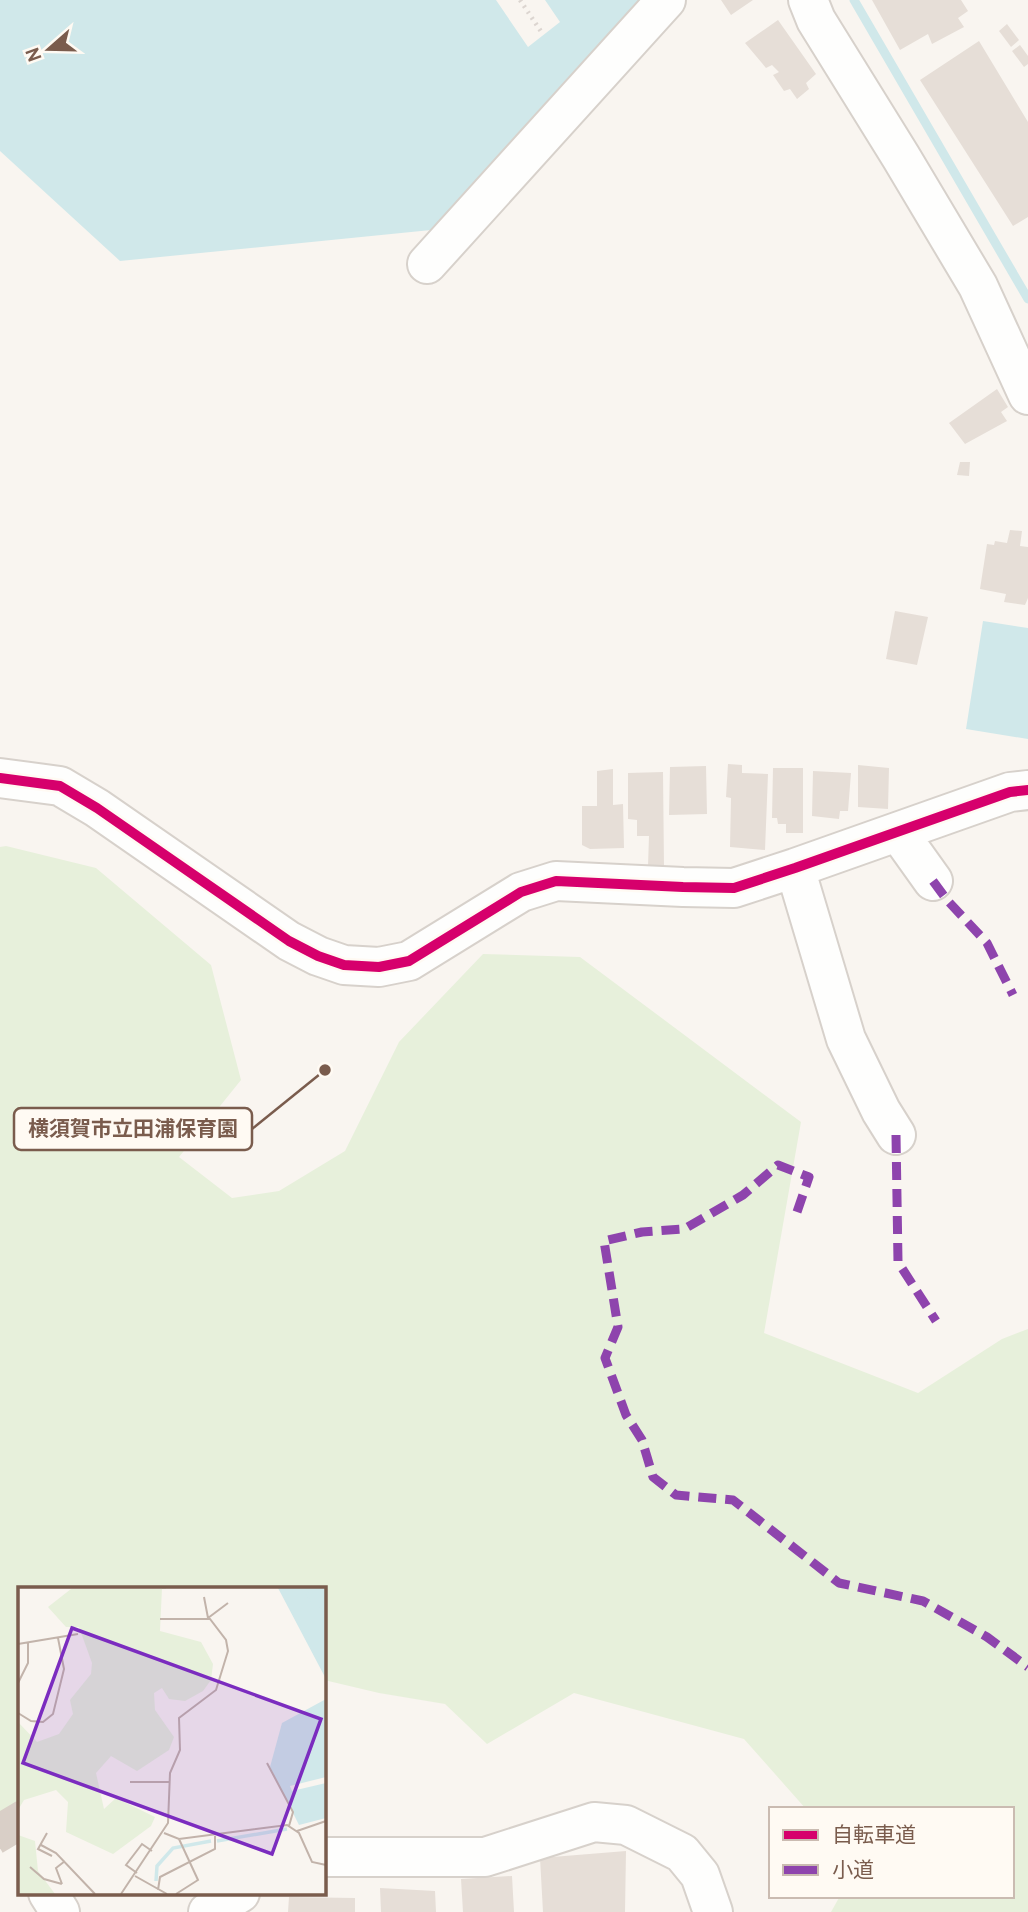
<svg xmlns="http://www.w3.org/2000/svg" width="1028" height="1912" font-family="Overpass,'Noto Sans JP',sans-serif">
<style>
.green{fill:#e7f0db}
.water{fill:#d0e8ea}
.lines{fill:none;stroke-linecap:round;stroke-linejoin:round}
.stream{stroke:#d0e8ea;stroke-width:9}
.building{fill:#e6ded7}
.minor-tunnel{stroke:#d9cfc7;stroke-width:38;stroke-dasharray:38 19;stroke-linecap:butt}
.minor-casing{stroke:#d7d1cb;stroke-width:42}
.path{stroke:#dcd5d0;stroke-width:4.5;stroke-dasharray:2 5;stroke-linecap:butt}
.minor{stroke:#fefefd;stroke-width:38}
.quiet{stroke:#8e44ad;stroke-width:9;stroke-dasharray:18 9;stroke-linecap:butt}
.cycleway-casing{stroke:#fffaf3;stroke-width:15}
.cycleway{stroke:#d6006c;stroke-width:10}
.inset-river{fill:none;stroke:#d0e8ea;stroke-width:3.5}
.inset-road{fill:none;stroke:#c2b3aa;stroke-width:2}
.view{fill:#7b2cbf;fill-opacity:0.15;stroke:#7b2cbf;stroke-width:3.5}
.inset-edge{fill:none;stroke:#7a5c4d;stroke-width:3.5}
.leader{fill:none;stroke:#7a5c4d;stroke-width:2.5}
.callout-dot{fill:#7a5c4d;stroke:#fffaf3;stroke-width:2.5}
.callout{fill:#fffaf3;stroke:#7a5c4d;stroke-width:2.5}
.callout-label{font-size:21px;text-anchor:middle;font-weight:bold;fill:#7a5c4d}
</style>
<rect width="100%" height="100%" fill="#f9f5f0"/>
<!-- green -->
<path class="green" d="M6,846l90,22 115,97 30,115 -62,77 53,41 47,-7 66,-40 54,-109 84,-88 97,3 221,165 -37,211 154,60 84,-54 26,-10v583h-197l9,-16h172v-87h-206l-62,-70 -170,-46 -87,51 -42,-40 -66,-11 -55,-13v-92h-305v233l-19,17v-991z"/>
<!-- water -->
<path class="water" d="M0,0h496l32,47 32,-25 -15,-22h112l-206,228 -331,33 -120,-110z
M983,621l45,7v111l-62,-10z"/>
<g class="lines">
<!-- stream -->
<path class="stream" d="M854,0l174,299"/>
</g>
<!-- building -->
<path class="building" d="M721,0h32l-22,15z
M872,0h89l7,11 -10,7 6,9 -32,17 -4,-10 -28,16z
M778,20l38,54 -10,9 3,6 -12,10 -7,-10 -6,2 -11,-16 6,-3 -7,-7 -6,3 -21,-25z
M1007,24l12,16 -8,7 -12,-16z
M979,41l49,81v95l-15,9 -93,-146z
M1020,45l8,11v8l-4,3 -12,-16z
M997,389l11,18 -7,5 6,9 -42,23 -16,-21z
M960,462h10l-1,14 -12,-1z
M1010,530l12,1 -2,15 8,1v51l-3,7 -21,-3 2,-8 -26,-5 7,-45 7,1 1,-4 12,2z
M895,611l33,6 -11,48 -31,-6z
M728,764l14,1v8l26,1 -3,76 -35,-3 1,-49 -5,-1z
M858,765l31,3 -1,41 -30,-2z
M706,766l1,48 -38,1 1,-48z
M773,768h30v65h-17v-9h-8l-1,-6h-5z
M613,769v36l10,-1 1,44 -34,1 -8,-4v-39h15v-35z
M813,771l38,2 -3,38h-8l-1,8 -27,-3z
M663,772l1,95 -16,-1 1,-30h-12v-16l-9,-1v-46z
M626,1851l-1,61h-82l-3,-54z
M512,1876l2,36h-51l-2,-33z
M380,1888l55,3 1,21h-55z
M289,1897l66,1v14h-67z"/>
<g class="lines">
<!-- minor-tunnel -->
<path class="minor-tunnel" d="M0,1811l19,32"/>
<defs>
<path id="minor" d="M808,0l8,20 85,137 77,129 50,109
M427,264l239,-264
M0,778l60,8 37,22 192,133 29,15 26,9 35,2 30,-6 112,-69 35,-11 127,6 51,1 61,-20 215,-76 18,-2
M898,832l35,49
M795,868l51,171 35,72 15,24
M324,1857h161l109,-35 32,3 56,28 18,22 13,37
M48,1893l12,19
M208,1912l32,-19"/>
</defs>
<!-- minor casing -->
<use href="#minor" class="minor-casing"/>
<!-- path -->
<path class="path" d="M520,0l22,33"/>
<!-- minor -->
<use href="#minor" class="minor"/>
<!-- quiet -->
<path class="quiet" d="M933,881l14,19 40,43 26,52
M896,1135l2,127 38,59
M797,1212l12,-35 -31,-12 -35,30 -59,34 -42,3 -38,9 14,86 -13,31 21,57 16,25 11,37 23,18 57,5 106,83 84,18 64,36 41,30"/>
<defs>
<path id="cycleway" d="M0,778l60,8 37,22 192,133 29,15 26,9 35,2 30,-6 112,-69 35,-11 127,6 51,1 61,-20 215,-76 18,-2"/>
</defs>
<!-- cycleway casing -->
<use href="#cycleway" class="cycleway-casing"/>
<!-- cycleway -->
<use href="#cycleway" class="cycleway"/>
</g>
<!-- overview -->
<g transform="translate(18 1587)">
<rect width="308" height="308" fill="#f9f5f0"/>
<path d="M144,1l-2,43 41,11 12,22 -2,16 -8,11 -18,10 -16,-2 -7,-11 -8,5 1,17 19,27 -5,13 -32,21 -26,-15 -15,17 8,36 12,-11 39,19 -4,9 -38,28 -47,-22 2,-30 -12,-12 -32,10 -6,10v-88l19,20 22,-8 14,-20 -3,-14 21,-26 1,-11 -13,-36h-13l-18,-20 23,-18 96,-1zM0,248l17,6 3,30 17,23h-37z" fill="#e7f0db"/>
<path d="M260,1h48v91zM308,112v78l-36,9 2,5 34,-8v35l-27,7 -29,-58 12,-44z" fill="#d0e8ea"/>
<path class="inset-river" d="M285,1l23,30M199,254l70,-12M138,294l1,-15 16,-18 38,-7"/>
<path class="inset-road" d="M186,10l4,21 20,-15M0,57l60,-10M0,96l10,-20v-20M0,126l13,8 12,1 10,-8 11,-45 -6,-31M249,176l26,49 -4,14M112,195h40M279,244l29,-10M29,246l-9,16 14,7M146,246l15,6 108,-14 12,8 13,29 14,3M23,258l15,8 39,41M12,280l14,12 18,5M119,286l-11,-8 16,-21 10,7M117,289l32,18M44,297l-6,-16 9,-7M140,303l2,-13 55,-28v-13M103,307l47,-71 2,-50 10,-23 -1,-32 37,-28 12,-39 -2,-11 -16,-21h-50M158,307l22,-14 -19,-41"/>
<path class="view" d="M54,41l249,91 -49,135 -249,-91z"/>
<rect width="308" height="308" class="inset-edge"/>
</g>
<!-- callouts -->
<path class="leader" d="M325 1070L252 1129"/>
<circle class="callout-dot" cx="325" cy="1070" r="7"/>
<rect class="callout" x="14" y="1108" width="238" height="42" rx="7"/>
<g class="callout-label">
<text x="133" y="1136">横須賀市立田浦保育園</text>
</g>
<!-- legend -->
<rect x="769" y="1807" width="245" height="91" fill="#fffaf3" stroke="#cabbb1" stroke-width="2"/>
<rect x="783" y="1830" width="35" height="10" fill="#d6006c" stroke="#cabbb1" stroke-width="2"/>
<text x="832" y="1842" font-size="21" fill="#7a5c4d">自転車道</text>
<rect x="783" y="1865" width="35" height="10" fill="#8e44ad" stroke="#cabbb1" stroke-width="2"/>
<text x="832" y="1877" font-size="21" fill="#7a5c4d">小道</text>
<!-- north arrow -->
<g transform="translate(49 49) rotate(250)" stroke="#fffaf3" stroke-width="5" paint-order="stroke">
<path d="M0-5L12 26L0 18L-12 26Z" fill="#7a5c4d"/>
<text y="-10" font-size="19" font-weight="bold" text-anchor="middle" fill="#7a5c4d">N</text>
</g>
</svg>
